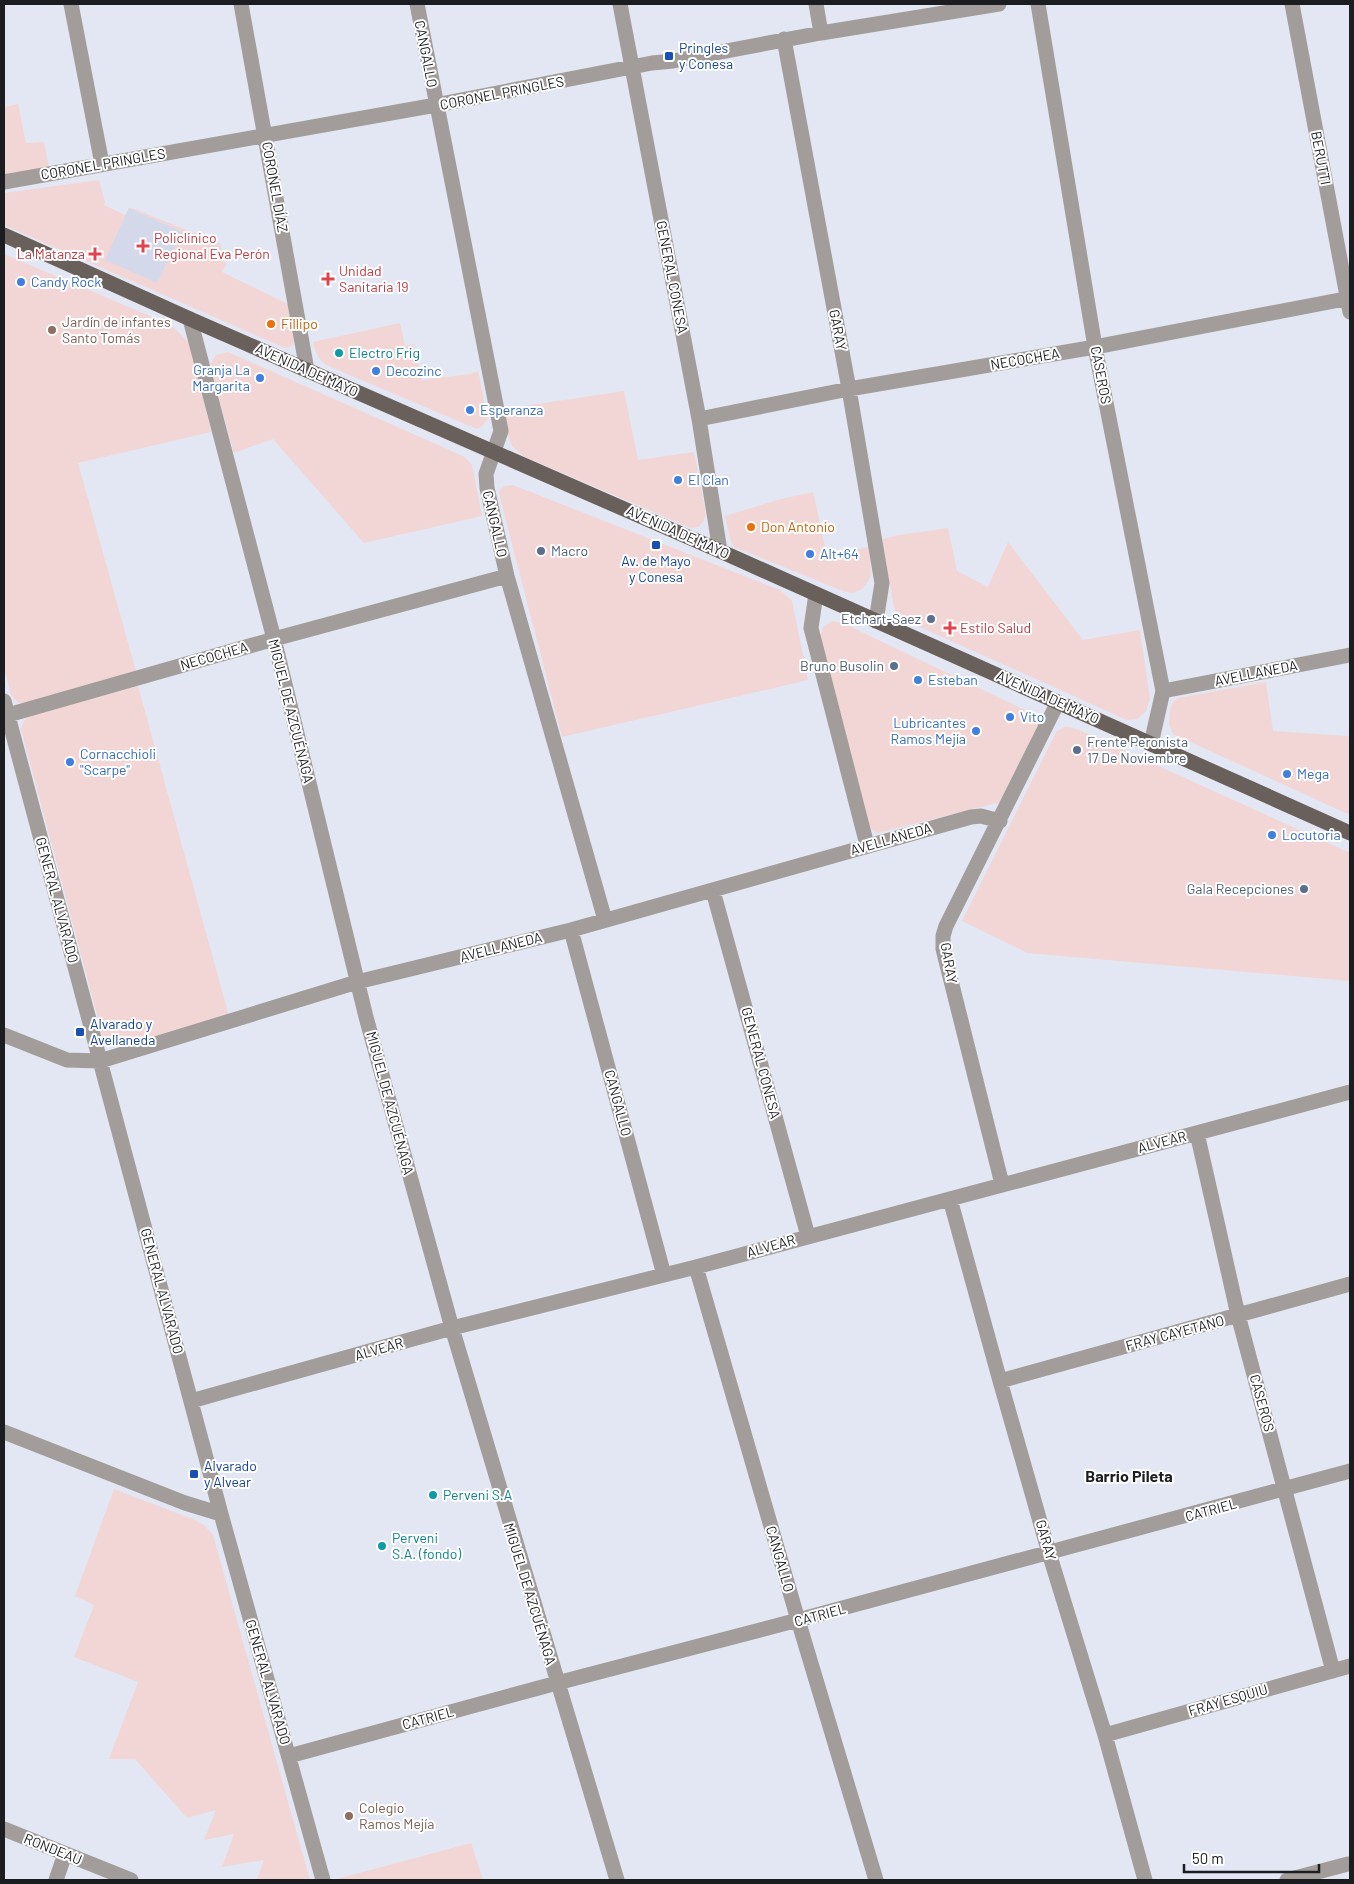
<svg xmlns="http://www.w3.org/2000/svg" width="1354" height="1884" font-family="Barlow,sans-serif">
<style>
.commercial{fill:#f1d6d5}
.built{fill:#d3d9eb}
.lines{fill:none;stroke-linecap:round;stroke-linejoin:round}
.minor{stroke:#a29d9a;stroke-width:15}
.major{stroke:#695f5b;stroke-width:15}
.transit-dot{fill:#1a4fb4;stroke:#fff;stroke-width:2}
.health-dot{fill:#e0444e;stroke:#fff;stroke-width:2}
.shop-dot{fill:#3f7fe0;stroke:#fff;stroke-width:2}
.food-dot{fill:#e8710a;stroke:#fff;stroke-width:2}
.education-dot{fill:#8d6e63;stroke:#fff;stroke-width:2}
.culture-dot{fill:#0f9aa8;stroke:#fff;stroke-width:2}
.service-dot{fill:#5c6f8a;stroke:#fff;stroke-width:2}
.labels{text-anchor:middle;stroke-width:4;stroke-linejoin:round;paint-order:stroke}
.transit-label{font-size:14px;fill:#164399;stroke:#fff;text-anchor:start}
.street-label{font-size:14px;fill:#1b1d21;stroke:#fff}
.health-label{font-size:14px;fill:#be3a42;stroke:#fff;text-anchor:start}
.shop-label{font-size:14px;fill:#366cbe;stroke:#fff;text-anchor:start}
.education-label{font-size:14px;fill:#785e54;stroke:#fff;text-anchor:start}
.food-label{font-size:14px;fill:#c56008;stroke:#fff;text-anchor:start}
.culture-label{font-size:14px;fill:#0d838f;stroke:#fff;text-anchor:start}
.service-label{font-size:14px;fill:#4e5e75;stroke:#fff;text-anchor:end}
.quarter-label{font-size:16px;font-weight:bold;fill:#1b1d21;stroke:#fff}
</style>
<rect width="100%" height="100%" fill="#e3e7f3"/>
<!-- commercial -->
<path class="commercial" d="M18,104l8,39 18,-1 6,31 -46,5v-71z
M99,180l6,22 -1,3 21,10 4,-7 6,1 85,35 6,20 -4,8 70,34 4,32 -2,5 -4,4 -5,1 -281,-123v-32z
M4,254l167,71 19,19 21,88 -133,31 59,212 -112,29 -8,-2 -6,-7 -7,-28z
M400,323l5,23 9,-2 8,36 48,-6 8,-3 10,47 -6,8 -5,3 -151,-64 -7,-7 -4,-8 -2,-8z
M228,352l235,104 9,9 10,51 -118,27 -91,-104 -39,14 -22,-80 -1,-10 5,-8z
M624,391l14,69 56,-8 12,62 -3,8 -5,5 -7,1 -168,-72 -11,-10 -4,-11 -3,-26z
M513,485l267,105 12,11 16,79 -246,57 -62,-239 -1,-7 5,-5z
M813,492l14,63 42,-8 2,27 -3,8 -6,7 -9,4 -10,-2 -109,-44 -3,-5 -6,-26 56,-17z
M948,528l9,43 31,16 20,-45 75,98 57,-10 10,69 -4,12 -9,8 -10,1 -227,-102 -6,-10 -12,-69 17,-4z
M833,621l12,3 186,89 7,5 3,11 -40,73 -124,31 -11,-7 -46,-188 3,-11z
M1266,682l7,49 75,5 2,3v76l-177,-81 -4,-10 1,-15 3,-7 5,-4z
M138,686l91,330 -110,31 -8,-3 -8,-7 -82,-308 3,-8 6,-6z
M1066,726l13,4 271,123v128l-323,-28 -65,-32 94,-189z
M114,1489l81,31 10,6 8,9 97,345h-53l7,-20 -42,7 12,-33 -30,6 12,-30 -29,8 -52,-59h-26l29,-77 -64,-25 20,-52 -19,-9z
M471,1843l12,37h-150z"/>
<!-- built -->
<path class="built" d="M129,208l53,24 -25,51 -52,-23z"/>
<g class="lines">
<!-- minor -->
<path class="minor" d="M71,4l31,160
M241,4l66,366
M417,4l81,411 3,16 -15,43 1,14 20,88 98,344
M620,4l79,415 21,132
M816,4l5,29
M1038,4l57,343 68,344 -12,53
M1292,4l58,308
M784,39l65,350 33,194 -6,38
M4,182l432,-77 216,-42 21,-2 148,-28 178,-29
M190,319l84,320 92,378 86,311 165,552
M699,419l150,-30 246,-42 255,-49
M816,594l-5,34 56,217
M1163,691l187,-36
M4,701l217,813 102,366
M8,715l266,-76 233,-63
M713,891l95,345
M571,930l93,345
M4,1035l63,25 33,1 257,-79 214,-52 400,-113 10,-1 19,5
M1197,1133l41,182 95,356
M1002,1184l-59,-235v-13l3,-10 112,-224
M950,1199l50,182 49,172 56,182 40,145
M696,1267l102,353 78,260
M1000,1381l350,-97
M191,1401l261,-73 244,-61 654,-175
M4,1432l181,71 36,11
M1105,1735l245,-69
M289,1756l268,-73 241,-63 552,-149
M4,1829l127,51
M56,1880l9,-26
M1287,1880l61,-16"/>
<!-- major -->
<path class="major" d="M4,235l186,84 530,232 630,282"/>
</g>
<!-- markers -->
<g class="transit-dot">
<rect x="664" y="51" width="10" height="10" rx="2.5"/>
<rect x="651" y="540" width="10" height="10" rx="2.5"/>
<rect x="75" y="1027" width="10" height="10" rx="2.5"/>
<rect x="189" y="1469" width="10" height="10" rx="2.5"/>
</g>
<g class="health-dot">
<path d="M140.5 238.5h5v5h5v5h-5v5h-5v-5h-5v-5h5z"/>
<path d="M92.5 246.5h5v5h5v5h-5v5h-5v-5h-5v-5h5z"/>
<path d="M325.5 271.5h5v5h5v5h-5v5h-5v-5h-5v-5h5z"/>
<path d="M947.5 620.5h5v5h5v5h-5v5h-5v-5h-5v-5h5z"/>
</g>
<g class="shop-dot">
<circle cx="21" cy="282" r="5"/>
<circle cx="376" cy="371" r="5"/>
<circle cx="260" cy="378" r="5"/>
<circle cx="470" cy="410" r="5"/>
<circle cx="678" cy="480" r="5"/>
<circle cx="810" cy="554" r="5"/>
<circle cx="918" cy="680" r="5"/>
<circle cx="1010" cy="717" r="5"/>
<circle cx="976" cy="731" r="5"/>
<circle cx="70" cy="762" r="5"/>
<circle cx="1287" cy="774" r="5"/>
<circle cx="1272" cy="835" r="5"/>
</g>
<g class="food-dot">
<circle cx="271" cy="324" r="5"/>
<circle cx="751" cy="527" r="5"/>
</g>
<g class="education-dot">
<circle cx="52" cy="330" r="5"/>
<circle cx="349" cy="1816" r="5"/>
</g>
<g class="culture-dot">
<circle cx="339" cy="353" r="5"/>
<circle cx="433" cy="1495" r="5"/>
<circle cx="382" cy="1546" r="5"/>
</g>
<g class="service-dot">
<circle cx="541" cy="551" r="5"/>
<circle cx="931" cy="619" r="5"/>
<circle cx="894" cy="666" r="5"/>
<circle cx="1077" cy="750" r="5"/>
<circle cx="1304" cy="889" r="5"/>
</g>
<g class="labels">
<!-- transit labels -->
<g class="transit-label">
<text x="679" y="53">Pringles<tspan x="679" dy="16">y Conesa</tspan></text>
<text x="656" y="566" text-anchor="middle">Av. de Mayo<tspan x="656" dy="16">y Conesa</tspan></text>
<text x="90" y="1029">Alvarado y<tspan x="90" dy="16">Avellaneda</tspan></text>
<text x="204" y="1471">Alvarado<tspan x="204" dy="16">y Alvear</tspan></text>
</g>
<!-- street labels -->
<g class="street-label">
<text transform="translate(426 54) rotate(79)" y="5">CANGALLO</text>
<text transform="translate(502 93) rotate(-11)" y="5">CORONEL PRINGLES</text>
<text transform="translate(1321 158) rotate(79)" y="5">BERUTTI</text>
<text transform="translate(103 164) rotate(-10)" y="5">CORONEL PRINGLES</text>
<text transform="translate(275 187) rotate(80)" y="5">CORONEL DÍAZ</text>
<text transform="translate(672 277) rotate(79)" y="5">GENERAL CONESA</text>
<text transform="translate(838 330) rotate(79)" y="5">GARAY</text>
<text transform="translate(1025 359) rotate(-10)" y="5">NECOCHEA</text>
<text transform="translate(307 370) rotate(24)" y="5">AVENIDA DE MAYO</text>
<text transform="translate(1101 375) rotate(79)" y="5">CASEROS</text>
<text transform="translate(495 524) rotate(77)" y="5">CANGALLO</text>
<text transform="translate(678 532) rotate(24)" y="5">AVENIDA DE MAYO</text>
<text transform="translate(214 656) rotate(-16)" y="5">NECOCHEA</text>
<text transform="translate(1256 673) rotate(-11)" y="5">AVELLANEDA</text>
<text transform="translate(1048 697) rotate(24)" y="5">AVENIDA DE MAYO</text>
<text transform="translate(291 711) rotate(76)" y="5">MIGUEL DE AZCUÉNAGA</text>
<text transform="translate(891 839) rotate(-16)" y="5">AVELLANEDA</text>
<text transform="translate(57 900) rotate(75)" y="5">GENERAL ALVARADO</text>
<text transform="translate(501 947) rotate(-14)" y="5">AVELLANEDA</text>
<text transform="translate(949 963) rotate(80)" y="5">GARAY</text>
<text transform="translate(761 1063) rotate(75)" y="5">GENERAL CONESA</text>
<text transform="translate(390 1103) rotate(75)" y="5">MIGUEL DE AZCUÉNAGA</text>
<text transform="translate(618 1103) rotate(75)" y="5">CANGALLO</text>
<text transform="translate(1162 1142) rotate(-15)" y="5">ALVEAR</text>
<text transform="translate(771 1246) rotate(-16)" y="5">ALVEAR</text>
<text transform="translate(162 1291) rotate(75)" y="5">GENERAL ALVARADO</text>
<text transform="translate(1175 1333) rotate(-15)" y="5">FRAY CAYETANO</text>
<text transform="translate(379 1349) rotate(-16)" y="5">ALVEAR</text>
<text transform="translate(1262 1403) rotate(75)" y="5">CASEROS</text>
<text transform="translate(1211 1510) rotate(-15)" y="5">CATRIEL</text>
<text transform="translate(1046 1540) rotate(74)" y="5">GARAY</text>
<text transform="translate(780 1559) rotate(74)" y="5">CANGALLO</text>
<text transform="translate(530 1594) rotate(73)" y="5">MIGUEL DE AZCUÉNAGA</text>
<text transform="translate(820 1615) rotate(-15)" y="5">CATRIEL</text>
<text transform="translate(268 1682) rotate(74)" y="5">GENERAL ALVARADO</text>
<text transform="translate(1228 1700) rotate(-16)" y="5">FRAY ESQUIU</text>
<text transform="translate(428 1718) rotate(-15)" y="5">CATRIEL</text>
<text transform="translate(53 1849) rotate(22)" y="5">RONDEAU</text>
</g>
<!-- health labels -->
<g class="health-label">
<text x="154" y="243">Policlinico<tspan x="154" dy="16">Regional Eva Perón</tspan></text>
<text x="85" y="259" text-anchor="end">La Matanza</text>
<text x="339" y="276">Unidad<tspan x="339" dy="16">Sanitaria 19</tspan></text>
<text x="960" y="633">Estilo Salud</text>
</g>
<!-- shop labels -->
<g class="shop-label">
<text x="31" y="287">Candy Rock</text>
<text x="250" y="375" text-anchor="end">Granja La<tspan x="250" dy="16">Margarita</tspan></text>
<text x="386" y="376">Decozinc</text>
<text x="480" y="415">Esperanza</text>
<text x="688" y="485">El Clan</text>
<text x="820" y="559">Alt+64</text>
<text x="928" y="685">Esteban</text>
<text x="1020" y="722">Vito</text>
<text x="966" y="728" text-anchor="end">Lubricantes<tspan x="966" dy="16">Ramos Mejía</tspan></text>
<text x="80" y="759">Cornacchioli<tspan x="80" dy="16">"Scarpe"</tspan></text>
<text x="1297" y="779">Mega</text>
<text x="1282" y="840">Locutoria</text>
</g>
<!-- education labels -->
<g class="education-label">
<text x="62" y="327">Jardín de infantes<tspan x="62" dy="16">Santo Tomás</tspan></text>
<text x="359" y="1813">Colegio<tspan x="359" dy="16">Ramos Mejía</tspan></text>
</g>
<!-- food labels -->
<g class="food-label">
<text x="281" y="329">Fillipo</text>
<text x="761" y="532">Don Antonio</text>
</g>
<!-- culture labels -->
<g class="culture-label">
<text x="349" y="358">Electro Frig</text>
<text x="443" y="1500">Perveni S.A</text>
<text x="392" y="1543">Perveni<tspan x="392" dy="16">S.A. (fondo)</tspan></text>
</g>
<!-- service labels -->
<g class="service-label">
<text x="551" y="556" text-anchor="start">Macro</text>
<text x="921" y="624">Etchart-Saez</text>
<text x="884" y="671">Bruno Busolin</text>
<text x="1087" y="747" text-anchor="start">Frente Peronista<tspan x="1087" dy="16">17 De Noviembre</tspan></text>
<text x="1294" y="894">Gala Recepciones</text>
</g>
<!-- quarter labels -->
<g class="quarter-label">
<text x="1129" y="1482">Barrio Pileta</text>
</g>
</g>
<!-- border -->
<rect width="1354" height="1884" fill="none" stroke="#1b1d21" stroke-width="10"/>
<!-- scale -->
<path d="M1184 1864v8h135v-8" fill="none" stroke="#1b1d21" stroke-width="2.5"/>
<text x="1192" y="1864" font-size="15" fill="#1b1d21" stroke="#ffffff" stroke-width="4" paint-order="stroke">50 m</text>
</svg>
